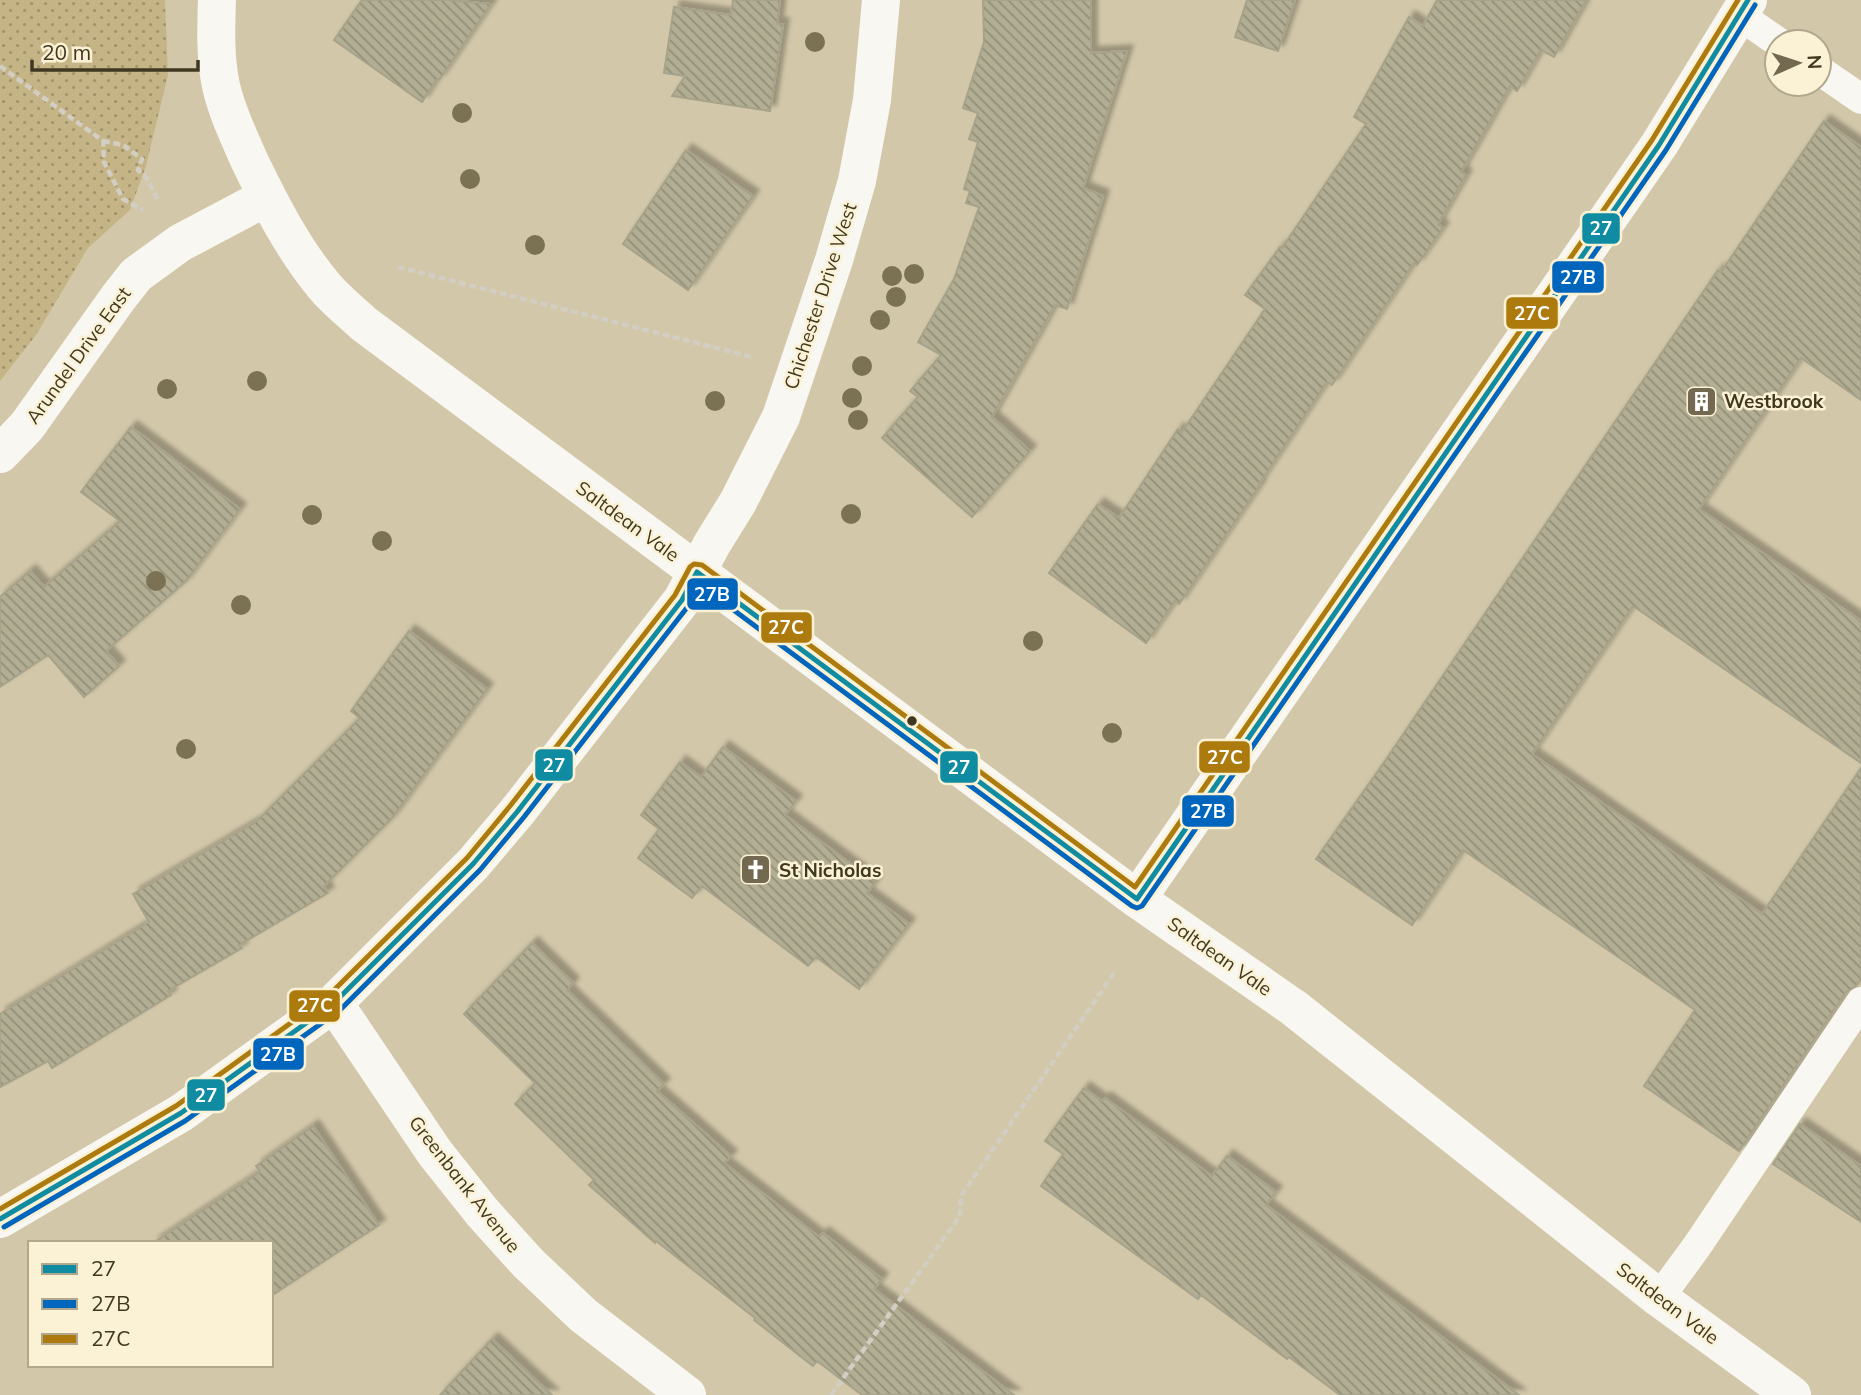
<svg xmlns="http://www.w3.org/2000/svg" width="1861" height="1395" font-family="Mulish,sans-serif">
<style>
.park{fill:url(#park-dots)}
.building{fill:url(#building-back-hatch);stroke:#a7a28a;stroke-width:2;filter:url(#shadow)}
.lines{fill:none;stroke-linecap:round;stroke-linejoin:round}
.path{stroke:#d2cec4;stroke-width:4.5;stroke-dasharray:7 3.5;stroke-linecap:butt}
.service{stroke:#f8f7f2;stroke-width:30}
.minor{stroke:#f8f7f2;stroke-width:38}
.bus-1-casing{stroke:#fbf1d5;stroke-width:10}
.bus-2-casing{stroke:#fbf1d5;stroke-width:10}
.bus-3-casing{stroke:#fbf1d5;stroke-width:10}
.bus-1{stroke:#108ca2;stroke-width:5}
.bus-2{stroke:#0065bd;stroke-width:5}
.bus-3{stroke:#ad7a0d;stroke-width:5}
.tree{fill:#7b7153}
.bus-dot{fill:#3f3720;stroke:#fbf1d5;stroke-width:2.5}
.labels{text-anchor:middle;stroke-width:5;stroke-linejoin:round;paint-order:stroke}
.street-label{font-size:19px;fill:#3f3720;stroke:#fbf1d5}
.poi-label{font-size:19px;font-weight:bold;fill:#3f3720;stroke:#fbf1d5;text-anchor:start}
.line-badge{stroke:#fbf1d5;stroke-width:2.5}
.badge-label{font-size:19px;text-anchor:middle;font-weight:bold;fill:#fff}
</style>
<defs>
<pattern id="park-dots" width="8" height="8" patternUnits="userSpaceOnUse" patternTransform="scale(1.75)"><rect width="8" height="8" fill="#c5b586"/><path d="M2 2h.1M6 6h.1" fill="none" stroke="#a1946d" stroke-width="1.8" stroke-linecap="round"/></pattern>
<pattern id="building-back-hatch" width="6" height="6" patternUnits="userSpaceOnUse" patternTransform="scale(1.75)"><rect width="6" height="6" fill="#b2ae94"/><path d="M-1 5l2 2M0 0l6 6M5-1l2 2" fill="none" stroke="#928e78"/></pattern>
<filter id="shadow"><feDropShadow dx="6" dy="-6" stdDeviation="2" flood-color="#0004"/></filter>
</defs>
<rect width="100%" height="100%" fill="#d2c7a8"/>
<!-- park -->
<path class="park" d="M0,0h165l3,75 -22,91 -16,44 -42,38 -52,87 -36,46z"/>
<!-- building -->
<path class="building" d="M362,0h86l43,4 -52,76 -2,-1 -15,23 -88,-62z
M733,0h47l-3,24h6l-13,87 -98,-15 13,-20 -21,-3 10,-66 57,8z
M983,0h108v53l36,-2 -44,137 20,8 -36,113 -12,-4 -63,112 38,34 -58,66 -90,-79 36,-41 -8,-6 31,-36 -23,-13 36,-63 25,-72 -13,-4 4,-12 -6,-2 14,-47 -9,-3 9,-26 -15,-5 21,-66z
M1247,0h48l-17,51 -43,-14z
M1437,0h149l-32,57 -13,-7 -24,41 -7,-5 -49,86 5,3 -28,49 5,4 -26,37 -3,-2 -82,122 -5,-3 -68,102 1,1 -81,119 -4,-3 -29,42 -97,-70 49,-69 21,14 59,-89 4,3 83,-123 -20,-14 35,-48 2,1 84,-124 -12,-7 55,-100 14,9z
M1824,121l37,26v253l-60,-42 -102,151 162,112v142l-228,-157 -101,148 230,160 99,-146v210l-5,8 -10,6 -107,159 -95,-65 51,-76 -232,-160 -51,75 -96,-66 69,-98 333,-491 3,2z
M686,150l67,46 -65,94 -65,-46z
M131,427l109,82 -54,72 -80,70 13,15 -35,31 -36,-42 -48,32v-90l30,-26 14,16 76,-66 -39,-29z
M409,631l78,58 -95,129 -68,68 4,7 -89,52 3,3 -74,43 3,4 -119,73 -4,-7 -48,26v-73l149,-92 -16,-28 124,-73 103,-103 -9,-7z
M723,747l73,54 -11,14 90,67 -8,11 42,31 -50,65 -43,-32 -8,9 -106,-80 -10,12 -54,-40 21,-29 -18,-14 39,-53 21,15z
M532,943l41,40 -6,7 97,94 -7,7 74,65 -7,7 95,74 4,-4 59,46 -8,10 140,106h-152l-45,-34 -4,5 -59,-46 1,-2 -99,-77 -1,2 -66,-58 5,-5 -79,-76 20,-21 -71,-69z
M1084,1088l18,13 3,-3 107,78 15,-20 49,36 -10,13 253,190h-179l-51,-38 -2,2 -86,-64 -3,4 -157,-113 22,-32 -18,-13z
M1800,1124l61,42v56l-88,-58z
M313,1126l66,99 -108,71v-53h-118l107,-71 -4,-6z
M492,1339l60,56h-112z"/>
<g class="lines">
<!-- path -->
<path class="path" d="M0,66l103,75 1,21 19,37 20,11
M103,141l20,4 19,14 -4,11 8,7 12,24
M398,267l354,90
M831,1395l129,-179 1,-20 155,-226"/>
<!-- service -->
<path class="service" d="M1739,15l39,27
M1819,70l42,29
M1659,1298l38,-52 164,-244"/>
<!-- minor -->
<path class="minor" d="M217,0c-1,29 -2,58 4,86 6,26 18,51 29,76 21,43 43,87 75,125 11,13 26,25 39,37l773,575 157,109 365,290 133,97
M0,454l27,-28 91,-128 18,-23 44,-32 87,-46
M1137,899l522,-754 89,-145
M334,1003l101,150 47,59 46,51 55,52 104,80
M0,1219l181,-106 153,-110 139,-139 44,-52 165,-212 30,-56 26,-42 43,-85 53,-157 23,-79 15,-81 9,-100"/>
<defs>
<path id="bus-1" d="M697,572l440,327
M1137,899l522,-754 89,-145
M0,1219l181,-106 153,-110 139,-139 44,-52 165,-212 15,-28"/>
<path id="bus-2" d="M4,1227l181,-106 155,-111 140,-140 44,-53 165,-212 11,-20 432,321 5,2 5,-2 524,-756 89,-145"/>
<path id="bus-3" d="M0,1209l176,-103 152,-110 139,-138 43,-52 165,-211 15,-28 4,-3 8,1 433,322 517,-747 86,-140"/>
</defs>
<!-- bus-1 casing -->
<use href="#bus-1" class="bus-1-casing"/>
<!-- bus-2 casing -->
<use href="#bus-2" class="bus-2-casing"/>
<!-- bus-3 casing -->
<use href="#bus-3" class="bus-3-casing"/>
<!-- bus-1 -->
<use href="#bus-1" class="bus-1"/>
<!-- bus-2 -->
<use href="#bus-2" class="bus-2"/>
<!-- bus-3 -->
<use href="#bus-3" class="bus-3"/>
</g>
<!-- trees -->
<g class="tree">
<circle cx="815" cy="42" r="10"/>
<circle cx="462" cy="113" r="10"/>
<circle cx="470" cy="179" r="10"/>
<circle cx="535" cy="245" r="10"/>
<circle cx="914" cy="274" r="10"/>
<circle cx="892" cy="276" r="10"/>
<circle cx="896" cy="297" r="10"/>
<circle cx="880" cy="320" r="10"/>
<circle cx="862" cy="366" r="10"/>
<circle cx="257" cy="381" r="10"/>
<circle cx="167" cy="389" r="10"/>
<circle cx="852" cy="398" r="10"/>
<circle cx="715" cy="401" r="10"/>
<circle cx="858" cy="420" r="10"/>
<circle cx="851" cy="514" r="10"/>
<circle cx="312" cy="515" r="10"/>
<circle cx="382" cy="541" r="10"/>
<circle cx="156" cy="581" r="10"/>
<circle cx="241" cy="605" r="10"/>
<circle cx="1033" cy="641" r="10"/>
<circle cx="1112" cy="733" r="10"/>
<circle cx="186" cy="749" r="10"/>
</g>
<!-- icons -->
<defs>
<symbol id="building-square" viewBox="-11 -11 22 22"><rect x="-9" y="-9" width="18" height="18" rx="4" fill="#726950" stroke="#fbf1d5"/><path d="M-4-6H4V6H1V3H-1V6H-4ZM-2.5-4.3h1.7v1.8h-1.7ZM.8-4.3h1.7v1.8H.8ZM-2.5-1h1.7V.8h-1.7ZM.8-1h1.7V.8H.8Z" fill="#fff"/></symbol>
<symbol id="church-square" viewBox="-11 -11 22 22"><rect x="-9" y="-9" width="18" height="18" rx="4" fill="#726950" stroke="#fbf1d5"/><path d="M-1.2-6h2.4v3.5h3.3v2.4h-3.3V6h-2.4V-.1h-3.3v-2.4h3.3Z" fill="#fff"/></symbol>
</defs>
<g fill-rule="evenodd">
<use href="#building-square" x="1684" y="384" width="35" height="35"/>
<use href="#church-square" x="738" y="852" width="35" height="35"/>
</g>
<!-- markers -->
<circle class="bus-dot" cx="912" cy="721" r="6"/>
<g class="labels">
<!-- street labels -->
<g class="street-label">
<text transform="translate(820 296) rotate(-72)" y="7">Chichester Drive West</text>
<text transform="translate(78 355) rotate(-54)" y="7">Arundel Drive East</text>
<text transform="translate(628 521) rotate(36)" y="7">Saltdean Vale</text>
<text transform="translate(1220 956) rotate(35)" y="7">Saltdean Vale</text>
<text transform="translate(465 1184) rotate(52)" y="7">Greenbank Avenue</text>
<text transform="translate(1668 1303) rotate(37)" y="7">Saltdean Vale</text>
</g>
<!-- poi labels -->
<g class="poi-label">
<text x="1724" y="408">Westbrook</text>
<text x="779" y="877">St Nicholas</text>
</g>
</g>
<g class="line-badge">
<rect x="1581" y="212" width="40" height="33" rx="7" fill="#108ca2"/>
<rect x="1551" y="260" width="54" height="34" rx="7" fill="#0065bd"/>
<rect x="1505" y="296" width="54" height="34" rx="7" fill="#ad7a0d"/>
<rect x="686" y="577" width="53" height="34" rx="7" fill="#0065bd"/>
<rect x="760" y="611" width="53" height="33" rx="7" fill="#ad7a0d"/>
<rect x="1198" y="740" width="53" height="34" rx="7" fill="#ad7a0d"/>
<rect x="534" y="748" width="40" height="34" rx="7" fill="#108ca2"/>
<rect x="939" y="750" width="40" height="34" rx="7" fill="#108ca2"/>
<rect x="1181" y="794" width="54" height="34" rx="7" fill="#0065bd"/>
<rect x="288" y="989" width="53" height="34" rx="7" fill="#ad7a0d"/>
<rect x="252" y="1037" width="53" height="34" rx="7" fill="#0065bd"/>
<rect x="186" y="1078" width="40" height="34" rx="7" fill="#108ca2"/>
</g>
<g class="badge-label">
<text x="1601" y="235">27</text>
<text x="1578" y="284">27B</text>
<text x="1532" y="320">27C</text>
<text x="712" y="601">27B</text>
<text x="786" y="634">27C</text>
<text x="1225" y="764">27C</text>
<text x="554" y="772">27</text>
<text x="959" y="774">27</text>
<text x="1208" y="818">27B</text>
<text x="315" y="1012">27C</text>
<text x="278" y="1061">27B</text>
<text x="206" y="1102">27</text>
</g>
<!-- legend -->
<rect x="28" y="1241" width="245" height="126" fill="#fbf1d5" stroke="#b0a78d" stroke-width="2"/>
<rect x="42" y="1264" width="35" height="10" fill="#108ca2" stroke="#b0a78d" stroke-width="2"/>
<text x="91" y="1276" font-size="21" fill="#3f3720">27</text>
<rect x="42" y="1299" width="35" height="10" fill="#0065bd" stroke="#b0a78d" stroke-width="2"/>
<text x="91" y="1311" font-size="21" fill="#3f3720">27B</text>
<rect x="42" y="1334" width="35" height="10" fill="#ad7a0d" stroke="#b0a78d" stroke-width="2"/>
<text x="91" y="1346" font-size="21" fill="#3f3720">27C</text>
<!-- north arrow -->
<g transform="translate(1798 63) rotate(87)"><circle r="33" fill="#fbf1d5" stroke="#b0a78d" stroke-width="2"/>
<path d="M0-5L12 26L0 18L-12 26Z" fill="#726950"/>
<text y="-10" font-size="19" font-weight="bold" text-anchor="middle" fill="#3f3720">N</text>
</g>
<!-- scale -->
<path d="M32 60v10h166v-10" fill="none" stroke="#3f3720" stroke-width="3.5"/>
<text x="42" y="60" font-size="21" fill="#3f3720" stroke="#fbf1d5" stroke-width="5" paint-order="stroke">20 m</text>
</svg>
